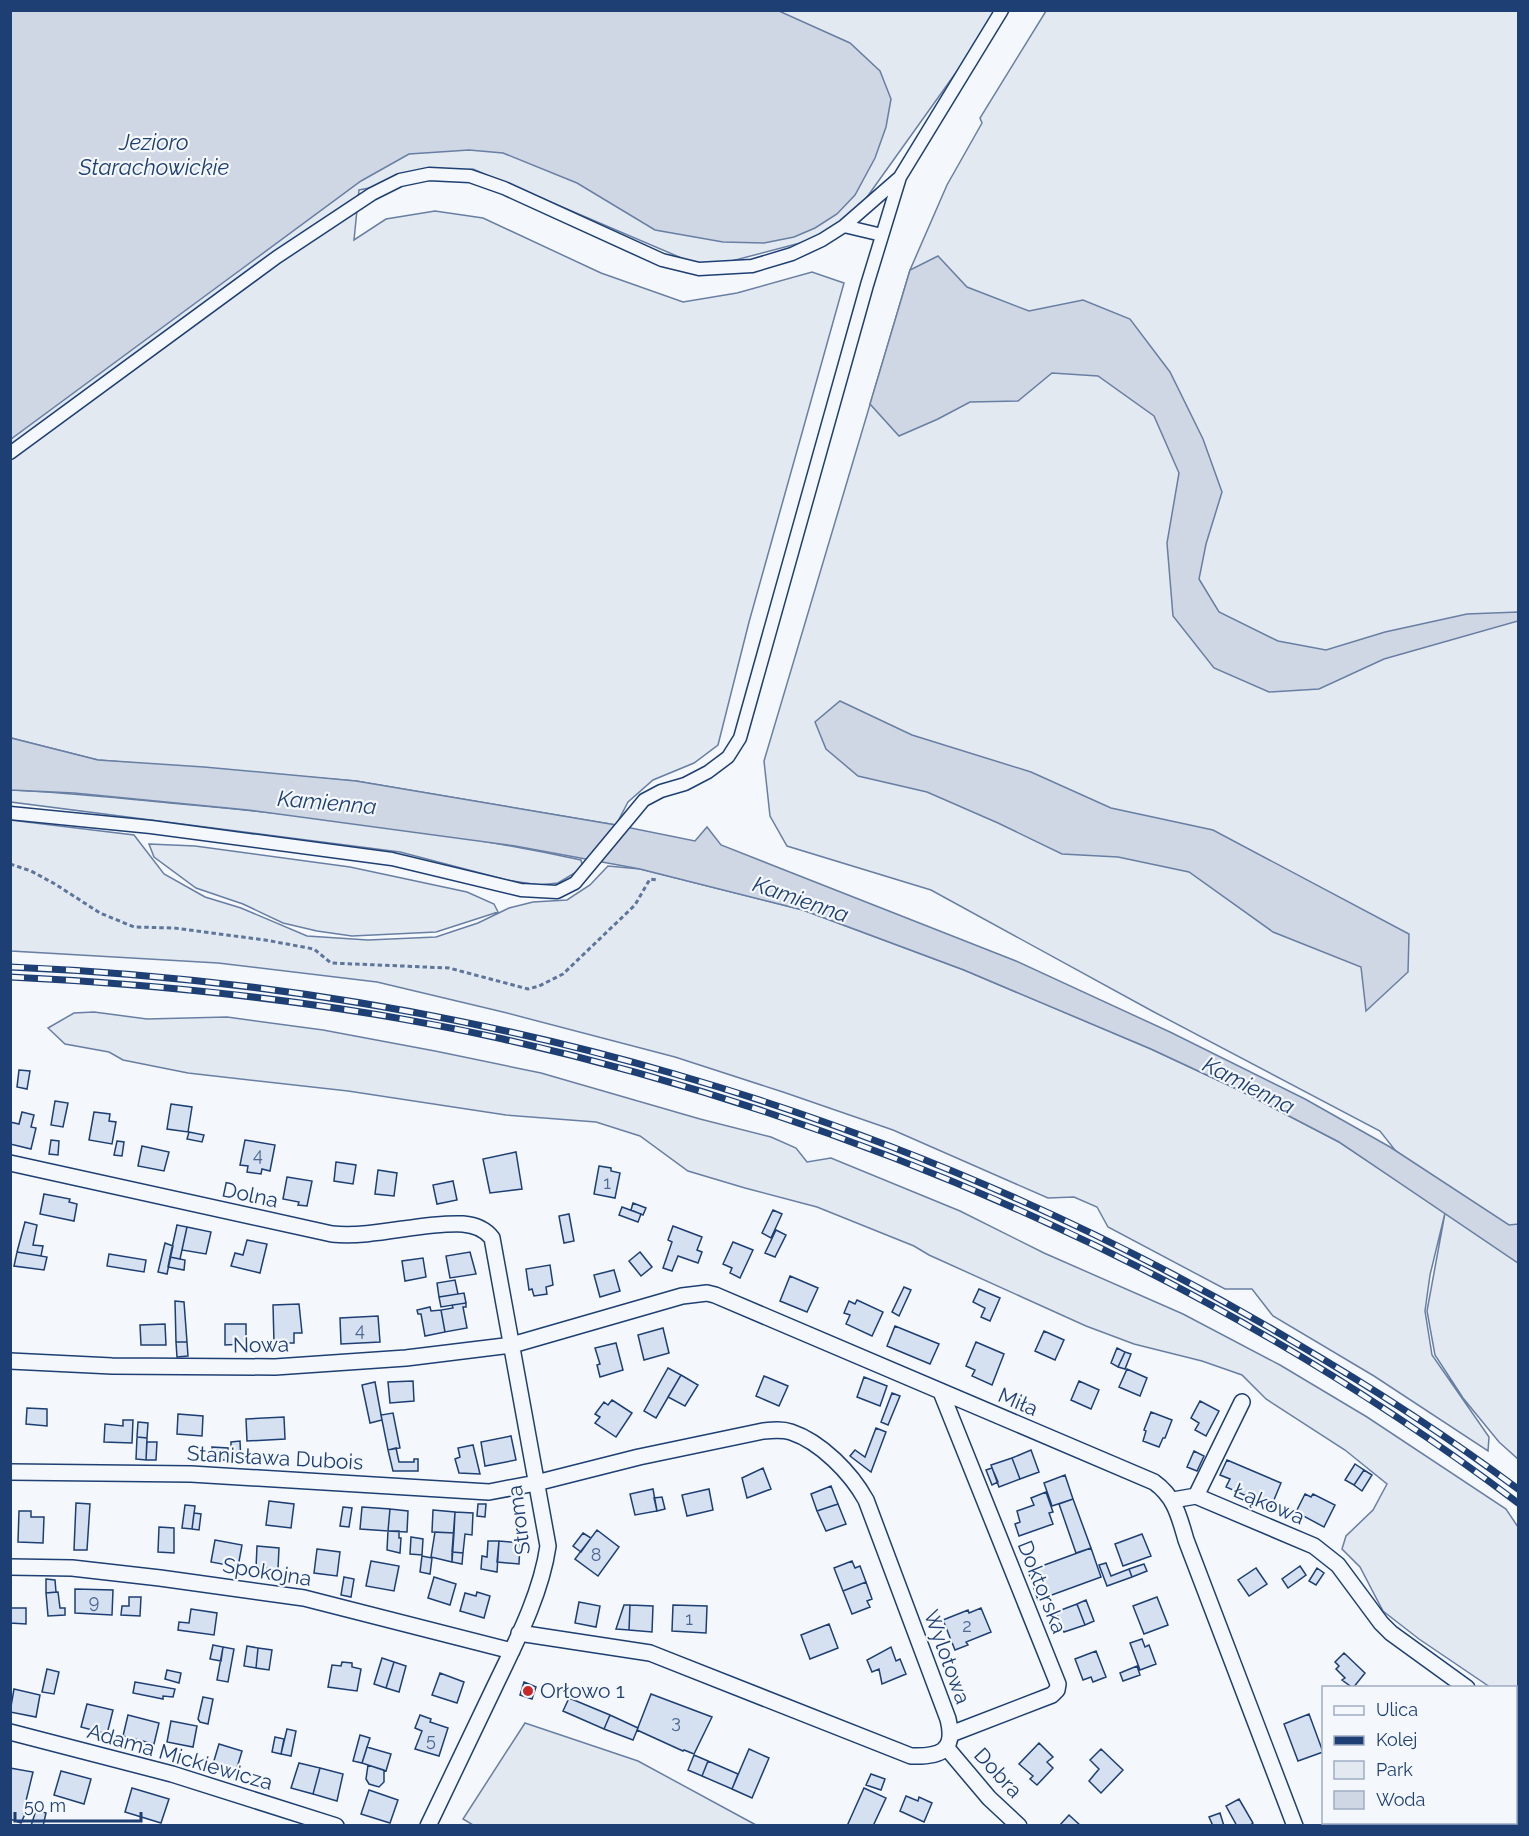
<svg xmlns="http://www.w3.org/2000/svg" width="1529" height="1836" font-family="Raleway,sans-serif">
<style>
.green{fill:#e3e9f0;stroke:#687fa3;stroke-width:1.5}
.water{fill:#cfd7e4;stroke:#687fa3;stroke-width:1.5}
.building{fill:#d5e0f0;stroke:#1d3f73;stroke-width:1.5}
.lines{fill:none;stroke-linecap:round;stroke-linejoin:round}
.pedestrian-casing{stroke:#1d3f73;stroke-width:15}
.minor-casing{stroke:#1d3f73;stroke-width:18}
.path{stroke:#5e769c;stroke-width:3;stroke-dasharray:4.5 3;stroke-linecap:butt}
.pedestrian{stroke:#f4f7fb;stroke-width:12}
.minor{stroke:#f4f7fb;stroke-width:15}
.rail-casing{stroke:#1d3f73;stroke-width:7}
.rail{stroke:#f4f7fb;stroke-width:4.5;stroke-dasharray:14;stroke-linecap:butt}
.poi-dot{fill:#c62828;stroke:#f4f7fb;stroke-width:2}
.labels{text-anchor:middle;stroke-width:4.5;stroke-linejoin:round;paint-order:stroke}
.number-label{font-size:18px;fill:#4b6792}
.street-label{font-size:21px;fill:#1d3f73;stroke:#f4f7fb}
.poi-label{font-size:21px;fill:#1d3f73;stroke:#f4f7fb;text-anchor:start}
.water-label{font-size:22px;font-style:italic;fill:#1d3f73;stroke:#f4f7fb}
</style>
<rect width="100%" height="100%" fill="#f4f7fb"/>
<!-- green -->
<path class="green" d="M148,11h852l-158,221 -137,36 -232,-99 -114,21 -5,50 32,-21 49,-8 48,7 118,55 82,29 54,-9 75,-21 32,11 -95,339 -31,123 -24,18 -41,17 -25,22 -12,23 -260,-44 -258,-21 -87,-22 -1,-358z
M1046,11h472v1448l-19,-17 -36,-44 -28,-43 -8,-44 18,-98 -15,62 -5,36 7,44 57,82 -1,14 -114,-75 -101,-60 -21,-27h-27l-117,-62 -11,-20 -23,-10 -26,1 -155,-68 -110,-38 -108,-35 -172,-45 -126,-30 -159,-19 -207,-12 -1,-131 124,15 30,39 41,23 36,11 66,28 61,4 68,-3 42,-14 31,-15 24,-6 34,-2 23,-15 18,-19 32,3 163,41 161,60 187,79 90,42 98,51 104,69 -63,-80 -226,-119 -223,-122 -144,-44 -17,-30 -6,-55 146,-491 37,-85 35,-62 -2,-5z
M11,790c53,2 105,8 159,13 137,12 276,28 411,57l2,8 -25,15 -19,2 -32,-5 -107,-28 -389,-50z
M149,844l46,2 155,21 117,25 27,12 4,8 -62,20 -84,4 -35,-5 -34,-8 -40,-19 -47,-16 -42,-31z
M94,1012l53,7 80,-2 96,13 112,21 106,22 159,46 71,18 25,11 11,14 24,-4 129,53 84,42 139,61 97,51 87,52 139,92 12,18v178l-2,-2v-15l-26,-1 -71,-48 -36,-28 -23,-44 -18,-18 4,-13 27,-26 14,-26 -42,-34 -79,-51 -24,-24 -40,-14 -68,-17 -48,-18 -157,-71 -15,-9 -97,-39 -72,-19 -57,-17 -48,-35 -44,-14 -90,-7 -158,-24 -160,-18 -65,-13 -14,-8 -44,-8 -17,-16 26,-15z
M525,1723l113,38 118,64h-283l-10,-6z"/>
<!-- water -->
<path class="water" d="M11,10l768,1 71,32 30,28 11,28 -5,28 -11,31 -20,37 -18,19 -22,14 -21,9 -30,6 -41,-1 -68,-12 -78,-47 -74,-30 -34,-3 -60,4 -48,27 -350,258z
M938,256l29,31 62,24 54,-11 47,19 40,53 33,67 19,53 -16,52 -7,35 20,33 59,29 48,9 59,-18 82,-18 51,-2v9l-134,38 -65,30 -50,3 -55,-24 -41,-52 -6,-73 12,-70 -25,-57 -56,-40 -46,-3 -34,28 -48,1 -32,17 -39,17 -29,-32 40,-134z
M840,701l72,34 119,37 80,36 102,22 196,104 -1,38 -42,39 -5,-44 -88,-35 -84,-60 -71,-15 -56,-3 -64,-31 -71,-31 -69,-16 -32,-27 -11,-27z
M11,738l87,22 106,7 152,14 260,44 79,16 12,-14 14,18 295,116 154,71 135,67 85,48 119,78 9,-1v39l-179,-121 -98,-51 -90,-42 -187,-79 -161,-60 -163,-41 -125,-23 -267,-36 -174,-17 -63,-3z"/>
<!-- building -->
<path class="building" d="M19,1070l11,1 -3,18 -10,-2z
M55,1101l13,2 -5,24 -12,-2z
M171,1104l21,3 -4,25 -21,-3z
M22,1112l12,3 -3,12 5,1 -5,21 -21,-5v-22l9,2z
M94,1112l16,2 -1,7 7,1 -4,22 -23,-4z
M189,1132l15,3 -2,7 -15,-3z
M51,1140l8,1 -1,14 -9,-1z
M245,1140l30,5 -5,26 -8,-2 -1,5 -14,-2 1,-6 -8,-1z
M117,1141l7,1 -2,14 -8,-1z
M142,1146l27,6 -5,19 -26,-5z
M516,1152l6,37 -32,4 -7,-34z
M336,1162l20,3 -3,19 -19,-3z
M599,1166l12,2v3l9,2 -5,25 -21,-4z
M378,1170l19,3 -3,23 -19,-2z
M287,1177l25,4 -5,25 -9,-1 1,-3 -16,-3z
M453,1181l4,19 -20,4 -4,-19z
M44,1194l26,5 -1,3 8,2 -3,17 -34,-7z
M633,1203l13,5 -3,7 -12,-5z
M622,1207l19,7 -3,8 -19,-7z
M773,1210l9,4 -11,24 -9,-5z
M569,1214l5,27 -10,2 -5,-27z
M25,1222l12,3 -4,20 10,1 -2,10 -24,-4z
M177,1225l10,2 -7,32 -10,-2z
M673,1226l29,11 -5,13 5,2 -4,11 -20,-7 -6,15 -9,-3 9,-26 -4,-2z
M187,1227l24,5 -5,22 -24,-4z
M776,1230l10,5 -11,22 -10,-4z
M247,1240l20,4 -7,29 -29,-7 4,-13 8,2z
M733,1242l20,8 -13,28 -10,-5 2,-5 -9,-4z
M165,1243l8,3 -6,28 -9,-2z
M17,1252l30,5 -3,13 -30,-4z
M470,1252l6,22 -26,4 -4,-22z
M640,1252l12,15 -11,9 -12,-15z
M109,1254l37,6 -2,12 -37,-6z
M170,1257l15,3 -1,10 -16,-3z
M423,1258l3,19 -21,4 -3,-20z
M550,1265l3,20 -7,2 1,7 -13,2 -2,-7 -3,1 -3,-21z
M614,1270l6,21 -20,6 -6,-22z
M790,1276l28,12 -11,24 -27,-11z
M455,1280l3,14 -19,3 -2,-14z
M904,1287l7,3 -12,26 -7,-4z
M979,1289l21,9 -10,23 -9,-4 4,-9 -12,-6z
M464,1293l2,10 -25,4 -2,-10z
M857,1300l26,12 -11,24 -26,-12 4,-9 -6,-2 5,-12 6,3z
M175,1301l9,1 3,40h-11z
M466,1303v4h-3l4,21 -22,4 -4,-22 12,-2 -1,-3z
M299,1304l3,29h-8v10h-20l-1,-38z
M430,1307l1,4 10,-1 4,22 -20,4 -4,-22h-3l-1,-4z
M378,1316l2,26 -39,2 -1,-26z
M165,1324l1,21h-25l-1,-20z
M225,1324h21v20l-21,1z
M895,1326l44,18 -9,20 -43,-18z
M663,1328l6,25 -25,7 -6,-25z
M1044,1331l20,9 -9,20 -20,-9z
M176,1342h11l1,14 -11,1z
M976,1342l28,12 -12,31 -20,-9 3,-6 -9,-4z
M616,1343l7,27 -23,7 -3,-12 3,-1 -5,-16z
M1117,1348l8,4 -7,15 -7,-4z
M1125,1352l6,2 -6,15 -7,-2z
M668,1368l13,7 -25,43 -12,-7z
M1127,1369l20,9 -7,18 -21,-9z
M681,1375l17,10 -13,21 -17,-9z
M764,1376l24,10 -9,20 -23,-10z
M864,1377l23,9 -7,20 -23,-9z
M413,1381l1,20 -24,2 -2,-21z
M1079,1381l20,9 -8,19 -20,-9z
M375,1382l7,38 -12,3 -8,-38z
M892,1393l8,3 -12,29 -7,-3z
M612,1400l20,13 -16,24 -21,-14 5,-6 -5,-3 9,-12 4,3z
M1200,1401l19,10 -13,25 -11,-6 4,-7 -8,-5z
M27,1408l20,1v17l-21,-2z
M1151,1412l21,8 -7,18h-2l-4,9 -16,-6 3,-10 -2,-1z
M393,1413l7,35 -12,2 -7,-35z
M178,1414l25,2 -1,20 -25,-2z
M284,1417l1,22 -38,2 -1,-22z
M123,1420h10l-1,23 -28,-1 1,-18 18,2z
M138,1422l10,1 -1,15 -10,-1z
M876,1428l10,4 -15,40 -21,-16 5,-6 10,7z
M511,1436l5,24 -31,6 -4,-24z
M137,1437l10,1 -1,22 -10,-1z
M240,1441l1,22h-10v-21z
M147,1442h10l-1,18h-10z
M473,1445l7,29 -21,-1 -4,-14 5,-2 -2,-9z
M212,1447l16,1v12h-16z
M396,1448l3,14h15v-3h4v12h-25l-5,-21z
M1031,1450l8,22 -19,7 -8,-21z
M1194,1451l10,5 -7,15 -10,-4z
M1012,1458l8,21 -21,8 -8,-22z
M1227,1460l54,23 -10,24 -45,-20 4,-8 -10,-4z
M1355,1464l9,6 -10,15 -9,-5z
M763,1468l8,21 -24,9 -5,-20z
M992,1468l6,14 -6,3 -6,-15z
M1364,1470l8,5 -10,16 -8,-6z
M1065,1475l8,24 -21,7 -8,-23z
M831,1486l7,18 -21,7 -6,-17z
M653,1489l4,22 -22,4 -5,-21z
M709,1489l4,21 -26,6 -5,-21z
M1046,1492l7,20 -4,1 4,11 -34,12 -4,-12 5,-2 -3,-11 17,-6 -3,-7z
M1305,1494l6,3 2,-3 22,11 -11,22 -28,-15z
M662,1497l3,12 -8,2 -3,-13z
M1073,1499l18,49 -15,5 -17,-49z
M269,1501l25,3 -3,24 -25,-3z
M76,1503l14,1 -3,46h-13z
M478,1504h8l-1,13 -8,-1z
M838,1504l8,20 -20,7 -9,-20z
M185,1505l10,1 -3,23 -10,-1z
M343,1507l9,1 -3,19 -9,-1z
M362,1507l28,2 -2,22 -28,-2z
M390,1509l18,2 -1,21 -19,-1z
M433,1510l22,2 -1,21 -22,-1z
M19,1511h12v6h13l-1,26 -25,-1z
M455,1512l18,1 -1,22 -7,-1 -2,19 -11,-1z
M194,1513l7,1 -2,16 -7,-1z
M159,1527l15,1v25l-16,-1z
M597,1530l22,17 -21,29 -23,-17z
M388,1531h11v7h2l-1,15 -13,-3z
M435,1532l19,1 -2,29 -21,-5z
M583,1533l8,5 -10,14 -8,-6z
M1142,1534l9,22 -28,10 -8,-22z
M411,1537l12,2 -1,16 -12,-1z
M215,1540l27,5 -4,22 -27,-5z
M488,1541h11l-2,31 -16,-3 1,-13 5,1z
M499,1541l21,2 -1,21 -22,-2z
M257,1546l22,2 -1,21 -22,-1z
M1091,1548l10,29 -63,23 -10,-29z
M317,1549l23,3 -3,24 -23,-3z
M452,1552l11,1 -1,11 -10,-2z
M422,1556l10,2 -2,16 -10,-2z
M371,1561l28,5 -5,25 -28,-5z
M852,1561l3,7 5,-2 6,16 -23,9 -9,-23z
M1106,1563l5,13 18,-7 3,8 -25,9 -8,-21z
M1144,1564l3,7 -15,6 -3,-8z
M1300,1566l6,9 -18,13 -6,-9z
M1256,1568l11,16 -18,12 -11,-16z
M1317,1568l7,5 -8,12 -7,-4z
M344,1577l10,2 -3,18 -10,-2z
M434,1577l22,7 -6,21 -22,-7z
M46,1579l9,1 1,12 -10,1z
M866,1582l6,17 -5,2 3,6 -18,7 -9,-23z
M75,1589l38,1 -1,25 -37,-2z
M58,1592l2,16h5v7l-17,1 -2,-23z
M477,1592l13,4 -6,22 -24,-7 5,-18 11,3z
M129,1597h12l-1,19 -19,-1 1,-9h7z
M1157,1597l11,28 -24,9 -11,-28z
M1086,1600l8,21 -9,4 -8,-21z
M579,1602l21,4 -4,21 -21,-4z
M1077,1604l8,21 -21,7 -8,-20z
M624,1605h6l-1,25 -13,-1z
M630,1605l23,1 -1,26 -23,-2z
M673,1605l34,1 -1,27 -34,-2z
M10,1608h16v16l-16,-1z
M981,1608l10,24 -25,10 2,3 -13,5 -12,-30 25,-10 1,3z
M191,1609l26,4 -3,22 -36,-5 1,-8 10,1z
M829,1624l9,24 -28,11 -9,-24z
M1142,1639l3,8 4,-2 7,19 -16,6 -10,-27z
M213,1645l10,2 -2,14 -11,-2z
M247,1646l11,2 -2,20 -12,-2z
M223,1647l11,2 -6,33 -11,-2z
M891,1647l5,14 4,-2 6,15 -24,10 -3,-15 -7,3 -5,-12z
M258,1648l14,2 -3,20 -13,-2z
M1096,1651l10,26 -13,5 -2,-5 -8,3 -8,-21z
M1344,1653l21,20 -12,15 -11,-8 3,-2 -9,-9 3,-3 -4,-4z
M382,1658l12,4 -8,26 -12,-4z
M342,1662l10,1v4l9,2 -4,22 -29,-4 4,-22 9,1z
M394,1662l12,4 -7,26 -13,-4z
M1137,1666l3,9 -17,6 -3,-8z
M47,1669l12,3 -5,22 -12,-2z
M167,1670l14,3 -2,10 -14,-4z
M440,1673l24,9 -7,21 -25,-8z
M135,1682l40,7 -2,8 -10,-1v3l-30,-6z
M524,1682l12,5 -4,12 -12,-4z
M14,1689l26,6 -4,22 -26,-5z
M651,1694l61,23 -18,37 -10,-4 -1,1 -46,-21z
M203,1697l10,2 -5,25 -8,-2 -2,-3z
M569,1698l41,17 -6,14 -41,-18z
M87,1704l26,6 -6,24 -26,-7z
M1309,1714l14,38 -25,9 -14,-37z
M128,1715l31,8 -5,21 -31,-8z
M420,1715l11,4 -1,3 18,6 -9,28 -24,-7 7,-18 -7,-3z
M610,1715l28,13 -5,12 -29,-11z
M171,1721l26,5 -4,21 -26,-5z
M287,1729l9,2 -5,25 -10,-2z
M360,1735l10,3 -8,25 -9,-2z
M275,1737l9,2 -3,15 -9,-2z
M1039,1743l14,14 -6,5 6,6 -16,17 -7,-6 3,-3 -14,-12z
M219,1744l23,7 -6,20 -23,-7z
M367,1747l24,7 -5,17 -24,-8z
M749,1749l20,9 -17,40 -20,-9z
M1101,1749l22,21 -22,23 -12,-12 10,-12 -9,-9z
M694,1755l14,6 -6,15 -14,-6z
M708,1761l30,13 -6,15 -30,-13z
M299,1763l21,5 -7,26 -22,-6z
M368,1765l16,5v12l-5,5 -10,-3 -3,-5z
M10,1768l23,4 -10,41 2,1 -4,9 -11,-4z
M320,1768l23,6 -6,27 -24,-7z
M61,1771l30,8 -7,25 -30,-9z
M871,1774l14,5 -4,11 -15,-5z
M132,1788l37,11 -8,24 -36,-11z
M864,1788l22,10 -13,28h-26z
M369,1790l29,10 -8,23 -29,-9z
M906,1796l12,5 1,-4 13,6 -8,19 -24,-11z
M1239,1799l14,24 -4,3h-12l-11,-20z
M36,1810l10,3 -3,13h-12z
M1220,1813l4,13h-11l-4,-9z
M1069,1815l12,11h-22z"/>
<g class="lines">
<defs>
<path id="pedestrian" d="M844,226l38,9
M10,453l267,-196 95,-63 28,-14 29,-6 41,2 34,12 158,72 37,9 53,-3 40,-12 30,-14 22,-14 55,-48
M10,813l141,14 241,32 129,31 36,2 18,-9 69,-83 17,-9 24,-7 23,-12 20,-15 12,-19 127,-453 33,-108 102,-167"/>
<path id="minor" d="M10,1163l322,71c44,4 88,-12 131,-10 12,1 22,5 29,14l56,308c-7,49 -33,98 -54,142 -22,46 -44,92 -66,138
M10,1361l102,5 163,1 131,-9 106,-13 170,-49 25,-3 8,2 439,187c21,15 25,34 32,58l109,286
M941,1392l117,292 -1,6 -5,5 -101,39
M10,1472l181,2 298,18 47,-9 103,-26 124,-26c10,-1 19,-2 28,1 30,10 60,41 75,68l82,219c8,32 -7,38 -37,37l-261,-103 -131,-20
M1196,1496l46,-94
M1173,1500l23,-4 118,50 24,19 43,58 10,10 76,55
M10,1567l62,1 88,10 144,20 208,53
M1516,1719l2,2
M10,1732l162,42 164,52
M946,1747l43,51 30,28"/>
</defs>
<!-- pedestrian casing -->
<use href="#pedestrian" class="pedestrian-casing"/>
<!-- minor casing -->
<use href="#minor" class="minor-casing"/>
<!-- path -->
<path class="path" d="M10,864l21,7 24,13 45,29 34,14 40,1 91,12 49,9 17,14 118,5 79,21 11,-3 24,-12 72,-69 15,-26 7,1"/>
<!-- pedestrian -->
<use href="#pedestrian" class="pedestrian"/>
<!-- minor -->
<use href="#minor" class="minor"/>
<defs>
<path id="rail" d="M10,967c455,19 892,142 1284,375 77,45 153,94 224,147
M10,977c166,8 331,26 493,62 364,82 717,239 1015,464"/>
</defs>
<!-- rail casing -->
<use href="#rail" class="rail-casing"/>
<!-- rail -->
<use href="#rail" class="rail"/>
</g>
<!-- markers -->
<circle class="poi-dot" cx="528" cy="1691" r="6"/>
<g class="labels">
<!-- number labels -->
<g class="number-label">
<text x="258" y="1161">4</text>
<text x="607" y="1189">1</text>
<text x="360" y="1336">4</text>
<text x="596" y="1561">8</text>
<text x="94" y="1608">9</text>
<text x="689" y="1625">1</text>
<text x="967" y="1632">2</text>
<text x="676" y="1728">3</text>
<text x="431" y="1746">5</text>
</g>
<!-- street labels -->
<g class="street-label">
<text transform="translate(250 1195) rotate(12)" y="7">Dolna</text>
<text transform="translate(261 1345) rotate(-1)" y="7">Nowa</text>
<text transform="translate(1018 1402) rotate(23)" y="7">Miła</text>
<text transform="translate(275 1458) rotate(3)" y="7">Stanisława Dubois</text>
<text transform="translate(1269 1504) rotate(23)" y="7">Łąkowa</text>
<text transform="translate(519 1520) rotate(-97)" y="7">Stroma</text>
<text transform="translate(267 1572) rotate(9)" y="7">Spokojna</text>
<text transform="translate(1042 1587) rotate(68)" y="7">Doktorska</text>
<text transform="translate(947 1657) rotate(70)" y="7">Wylotowa</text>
<text transform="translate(180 1757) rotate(16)" y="7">Adama Mickiewicza</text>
<text transform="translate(998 1773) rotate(47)" y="7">Dobra</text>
</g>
<!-- poi labels -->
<g class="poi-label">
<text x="540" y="1698">Orłowo 1</text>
</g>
<!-- water labels -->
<g class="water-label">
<text x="154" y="150">Jezioro<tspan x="154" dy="25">Starachowickie</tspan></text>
<text transform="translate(327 802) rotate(5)" y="8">Kamienna</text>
<text transform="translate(801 899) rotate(19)" y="8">Kamienna</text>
<text transform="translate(1249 1085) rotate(27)" y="8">Kamienna</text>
</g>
</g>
<!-- border -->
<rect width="1529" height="1836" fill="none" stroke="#1d3f73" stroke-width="24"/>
<!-- legend -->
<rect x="1322" y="1686" width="195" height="138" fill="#f4f7fb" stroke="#9eadc5" stroke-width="1.5"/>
<rect x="1334" y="1706" width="30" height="9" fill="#f4f7fb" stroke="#9eadc5" stroke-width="1.5"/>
<text x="1376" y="1716" font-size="18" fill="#1d3f73">Ulica</text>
<rect x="1334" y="1736" width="30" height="9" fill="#1d3f73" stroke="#9eadc5" stroke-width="1.5"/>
<text x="1376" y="1746" font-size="18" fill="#1d3f73">Kolej</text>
<rect x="1334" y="1761" width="30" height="18" fill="#e3e9f0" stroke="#9eadc5" stroke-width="1.5"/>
<text x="1376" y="1776" font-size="18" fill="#1d3f73">Park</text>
<rect x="1334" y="1791" width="30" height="18" fill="#cfd7e4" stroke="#9eadc5" stroke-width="1.5"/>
<text x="1376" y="1806" font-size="18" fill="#1d3f73">Woda</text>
<!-- scale -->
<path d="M15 1812v9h126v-9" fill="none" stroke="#1d3f73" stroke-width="3"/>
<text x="24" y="1812" font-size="18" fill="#1d3f73" stroke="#f4f7fb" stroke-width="4.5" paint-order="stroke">50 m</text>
</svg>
